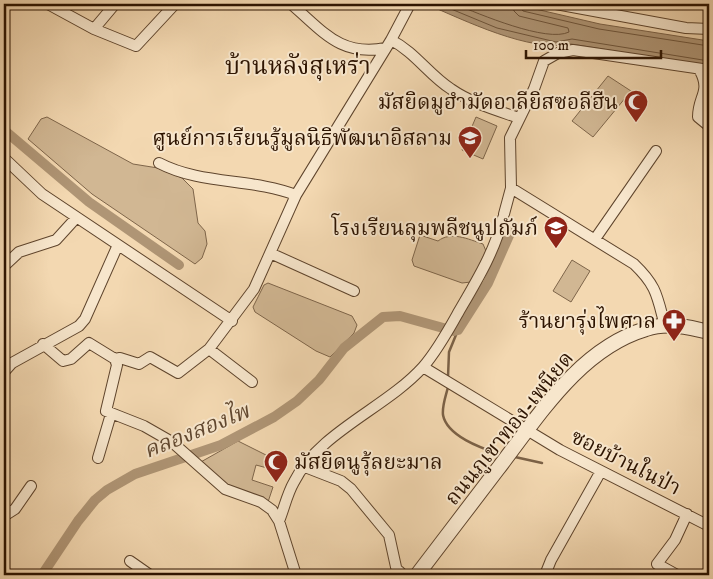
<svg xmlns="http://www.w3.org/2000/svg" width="713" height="579" font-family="'IM FELL DW Pica','Noto Serif Thai',serif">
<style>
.green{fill:#d1b793;stroke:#7e654a}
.water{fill:#af9575;stroke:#7b6146}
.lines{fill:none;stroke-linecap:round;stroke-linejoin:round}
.shore{stroke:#6e543a;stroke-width:1}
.stream{stroke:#7b6146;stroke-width:2.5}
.canal{stroke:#af9575;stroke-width:10}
.minor-casing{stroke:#5e442c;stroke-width:12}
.tertiary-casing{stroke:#5e442c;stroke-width:16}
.minor{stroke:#f7e6cc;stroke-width:10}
.tertiary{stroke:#f7e6cc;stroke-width:14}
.labels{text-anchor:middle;stroke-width:4;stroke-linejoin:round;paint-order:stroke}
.poi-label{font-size:21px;fill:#2c1300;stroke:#f7e6cc;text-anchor:end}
.street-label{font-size:21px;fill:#2c1300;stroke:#f7e6cc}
.water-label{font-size:22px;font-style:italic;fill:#60472f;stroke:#f7e6cc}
.quarter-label{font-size:24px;fill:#2c1300;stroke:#f7e6cc}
</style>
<rect width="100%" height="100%" fill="#f3d8b1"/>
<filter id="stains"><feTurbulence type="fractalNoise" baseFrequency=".004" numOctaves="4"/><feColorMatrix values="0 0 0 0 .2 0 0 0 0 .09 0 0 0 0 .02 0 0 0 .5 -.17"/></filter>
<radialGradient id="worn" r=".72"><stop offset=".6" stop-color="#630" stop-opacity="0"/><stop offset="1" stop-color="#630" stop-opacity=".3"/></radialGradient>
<!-- green -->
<path class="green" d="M608,76l23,15 -38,46 -21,-16z
M47,117l86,47 25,4 24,10 11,11 5,34 7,8 2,13 -5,14 -7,6 -103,-70 -64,-55 13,-20z
M476,117l21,9 -14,33 -21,-9z
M420,235l18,6c13,-10 30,-2 45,3l3,7 -15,31 -9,1 -48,-17 -2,-6z
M572,260l18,11 -19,31 -18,-11z
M268,283l84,33 5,9 -3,8 -24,24 -14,-6 -61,-39 -2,-5 11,-22z
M238,441l36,18 -3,10 -15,-4 -4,15 21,7 -5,15 -33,-11 -36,-28z"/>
<!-- water -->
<path class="water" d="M426,4h88l86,20 109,17v25l-138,-22c-41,9 -107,-24 -145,-40z"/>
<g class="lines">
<!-- shore -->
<path class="shore" d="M439,4l58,24 59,14 16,-3 137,22
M455,4c24,10 92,39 114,28l-1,-4 -49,-12 -5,-5 -2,-7
M519,4l4,7 76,18 110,17"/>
<!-- stream -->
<path class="stream" d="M448,377l1,-25 9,-22
M448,387c-2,9 -6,18 -5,28 4,21 38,33 56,39
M515,457l27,6"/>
<!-- canal -->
<path class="canal" d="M4,130l85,72 90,63
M42,575l36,-54 17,-21 12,-10 28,-16 86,-29 53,-28 23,-16 22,-21 25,-32 39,-31 17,-1 54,15 4,-1 30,-47 23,-52"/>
<defs>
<path id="minor" d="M48,4l46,25 42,17 39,-42
M291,4c32,27 49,53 95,44
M410,4l-19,36c24,12 38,35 60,49 20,14 45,21 68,29
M556,4l130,24 23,1
M94,29l21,-25
M700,71c11,21 -2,25 -2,46l11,9
M4,158l38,36 190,127
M159,163c42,22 93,15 137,32
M511,188l123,76c23,22 23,32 31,62
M504,214l7,-26 -1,-50 24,-49 10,-28 14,-8 15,-3 136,20
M595,239l61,-88
M270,253l84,38
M4,266l15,-14 37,-12 20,-22
M43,344l20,17 8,-2 18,-16 26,16 2,6 -11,46 38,15 28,16 53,47 36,13 11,8 7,11 17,54
M115,359l5,-1 19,6 11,-7 28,16 31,-24
M423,367l137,83 149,76
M4,372l8,-9 67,-37 6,-7 32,-72
M252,382l-43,-33 45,-60 42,-94 95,-155
M98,458l13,-44
M305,467l36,14 10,8 38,46 7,32
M4,516l11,-7 16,-23
M279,521c5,-12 8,-27 15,-39 25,-50 92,-74 129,-115 14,-16 25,-36 35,-54 18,-31 36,-60 45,-95
M130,561l20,14
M399,571l4,4
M545,575l6,-15 50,-89
M677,575l-20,-11 18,-24 12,-26"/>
<path id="tertiary" d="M417,575c27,-35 53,-70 80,-105 41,-53 82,-121 149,-141 21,-7 43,-2 63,3"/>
</defs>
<!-- minor casing -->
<use href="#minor" class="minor-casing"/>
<!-- tertiary casing -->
<use href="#tertiary" class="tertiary-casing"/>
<!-- minor -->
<use href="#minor" class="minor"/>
<!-- tertiary -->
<use href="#tertiary" class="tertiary"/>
</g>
<!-- icons -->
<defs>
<symbol id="mosque-pin" viewBox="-11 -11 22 30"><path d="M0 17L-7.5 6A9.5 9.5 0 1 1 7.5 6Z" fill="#8f2418" stroke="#f7e6cc"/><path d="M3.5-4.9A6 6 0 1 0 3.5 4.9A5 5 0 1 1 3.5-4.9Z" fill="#fff"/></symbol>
<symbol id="school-pin" viewBox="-11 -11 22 30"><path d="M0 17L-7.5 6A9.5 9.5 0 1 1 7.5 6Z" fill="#8f2418" stroke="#f7e6cc"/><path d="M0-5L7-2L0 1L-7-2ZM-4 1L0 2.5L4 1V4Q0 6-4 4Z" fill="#fff"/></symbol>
<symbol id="pharmacy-pin" viewBox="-11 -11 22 30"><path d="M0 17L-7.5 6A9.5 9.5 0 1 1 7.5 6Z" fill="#8f2418" stroke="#f7e6cc"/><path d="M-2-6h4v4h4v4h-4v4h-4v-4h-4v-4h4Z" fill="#fff"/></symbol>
</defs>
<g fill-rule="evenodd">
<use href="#mosque-pin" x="622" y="88" width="28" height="38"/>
<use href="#school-pin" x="456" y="124" width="28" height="38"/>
<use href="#school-pin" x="542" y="214" width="28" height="38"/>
<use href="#pharmacy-pin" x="660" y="307" width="28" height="38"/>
<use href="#mosque-pin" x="262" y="448" width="28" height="38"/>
</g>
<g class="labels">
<!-- poi labels -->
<g class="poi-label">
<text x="618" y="109">มัสยิดมูฮำมัดอาลียิสซอลีฮีน</text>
<text x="452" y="145">ศูนย์การเรียนรู้มูลนิธิพัฒนาอิสลาม</text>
<text x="538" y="235">โรงเรียนลุมพลีชนูปถัมภ์</text>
<text x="656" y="328">ร้านยารุ่งไพศาล</text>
<text x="294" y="469" text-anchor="start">มัสยิดนูรุ้ลยะมาล</text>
</g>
<!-- street labels -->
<g class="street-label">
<text transform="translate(509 428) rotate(-51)" y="7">ถนนภูเขาทอง-เพนียด</text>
<text transform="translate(626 462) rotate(27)" y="7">ซอยบ้านในป่า</text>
</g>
<!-- water labels -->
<g class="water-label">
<text transform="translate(196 430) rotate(-22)" y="8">คลองสองไพ</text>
</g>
<!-- quarter labels -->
<g class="quarter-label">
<text x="298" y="74">บ้านหลังสุเหร่า</text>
</g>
</g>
<!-- margin -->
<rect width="713" height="579" fill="none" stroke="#f3d8b1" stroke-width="20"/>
<rect x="5" y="5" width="703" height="569" fill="none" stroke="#2c1300" stroke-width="2.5"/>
<rect x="10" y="10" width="693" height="559" fill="none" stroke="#2c1300"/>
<!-- scale -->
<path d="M526 50v8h135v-8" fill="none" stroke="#2c1300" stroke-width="2.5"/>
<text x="533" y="50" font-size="15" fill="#2c1300" stroke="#f7e6cc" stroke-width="4" paint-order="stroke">100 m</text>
<rect width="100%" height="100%" filter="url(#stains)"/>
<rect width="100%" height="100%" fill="url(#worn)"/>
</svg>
